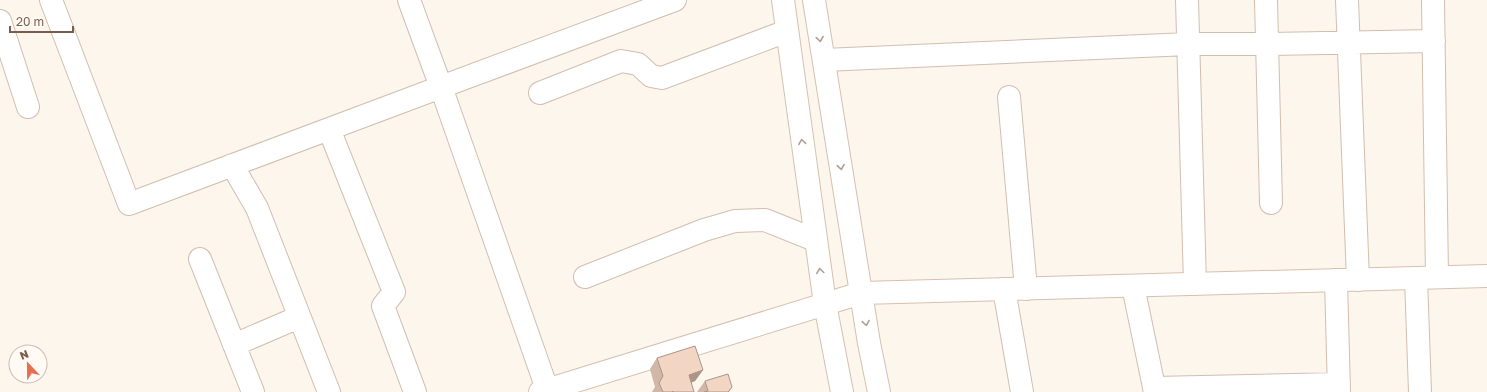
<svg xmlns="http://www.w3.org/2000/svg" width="1487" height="392" font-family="'Golos Text',sans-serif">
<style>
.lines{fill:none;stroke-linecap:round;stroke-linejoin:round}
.street-casing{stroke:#d1beb0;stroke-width:24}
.secondary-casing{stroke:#d6c0b0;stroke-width:24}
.street{stroke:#fff;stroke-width:22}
.secondary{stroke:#fff;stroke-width:22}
.wall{fill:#d1b7a8}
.shaded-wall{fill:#aa9588}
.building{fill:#f3d5c3;stroke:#aa9588}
.oneway{stroke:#af9d94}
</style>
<rect width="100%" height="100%" fill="#fdf6ec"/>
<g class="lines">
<defs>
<path id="street" d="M51,0l78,204 312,-117 106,302
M409,0l32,87 234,-87
M1187,0l8,284
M1266,0l5,203
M1347,0l11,280
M1433,0l4,277
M0,21l28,86
M824,60l364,-16h79l167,-3
M540,93l81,-32 17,3 13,12 11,2 125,-47
M1009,97l17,192
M329,129l65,163 -11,14 32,86
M232,165l25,43 72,184
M200,259l53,133
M585,277l119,-47 31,-9 30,-1 50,20
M1416,278l4,114
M1336,280l3,112
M1133,286l22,106
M1004,289l18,103
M234,345l65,-28
M1154,388l185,-4"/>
<path id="secondary" d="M783,0l42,304 17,88
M814,0l55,343 10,49
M540,392l321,-99 626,-17"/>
</defs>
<!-- street casing -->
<use href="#street" class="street-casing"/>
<!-- secondary casing -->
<use href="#secondary" class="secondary-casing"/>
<!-- street -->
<use href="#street" class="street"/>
<!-- secondary -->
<use href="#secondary" class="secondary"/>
</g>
<!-- wall -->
<path class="wall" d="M657,358l46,12 -8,11 -4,2 3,9h-42l3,-5 -5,-18z
M705,381l27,6 -3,5h-32z"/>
<!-- shaded-wall -->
<path class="shaded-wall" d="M703,370l-8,11 -14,5 8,-11z"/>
<!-- building -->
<path class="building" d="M695,346l8,24 -14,5 5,17h-21v-1l-1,1h-9l-4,-9 4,-7 -6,-18z
M728,374l4,13 -4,5h-24l4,-1 -3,-10z"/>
<!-- one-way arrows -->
<defs><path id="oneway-chevron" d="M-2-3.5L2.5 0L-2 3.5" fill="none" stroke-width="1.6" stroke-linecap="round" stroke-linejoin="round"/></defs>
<g class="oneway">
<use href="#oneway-chevron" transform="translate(820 39) rotate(81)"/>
<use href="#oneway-chevron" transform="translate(802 142) rotate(-98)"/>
<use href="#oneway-chevron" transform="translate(841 167) rotate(81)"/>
<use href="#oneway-chevron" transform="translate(820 271) rotate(-98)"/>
<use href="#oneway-chevron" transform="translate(866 323) rotate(81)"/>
</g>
<!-- north arrow -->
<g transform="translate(28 364) rotate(338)"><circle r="19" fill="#fffaf3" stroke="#cabbb1"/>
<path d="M0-3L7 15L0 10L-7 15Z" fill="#e76f51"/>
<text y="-6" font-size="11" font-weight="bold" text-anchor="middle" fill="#7a5c4d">N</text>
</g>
<!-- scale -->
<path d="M10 26v6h63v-6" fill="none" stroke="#7a5c4d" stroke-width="2"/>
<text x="16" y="26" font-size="12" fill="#7a5c4d" stroke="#fffaf3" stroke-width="3" paint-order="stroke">20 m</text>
</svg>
